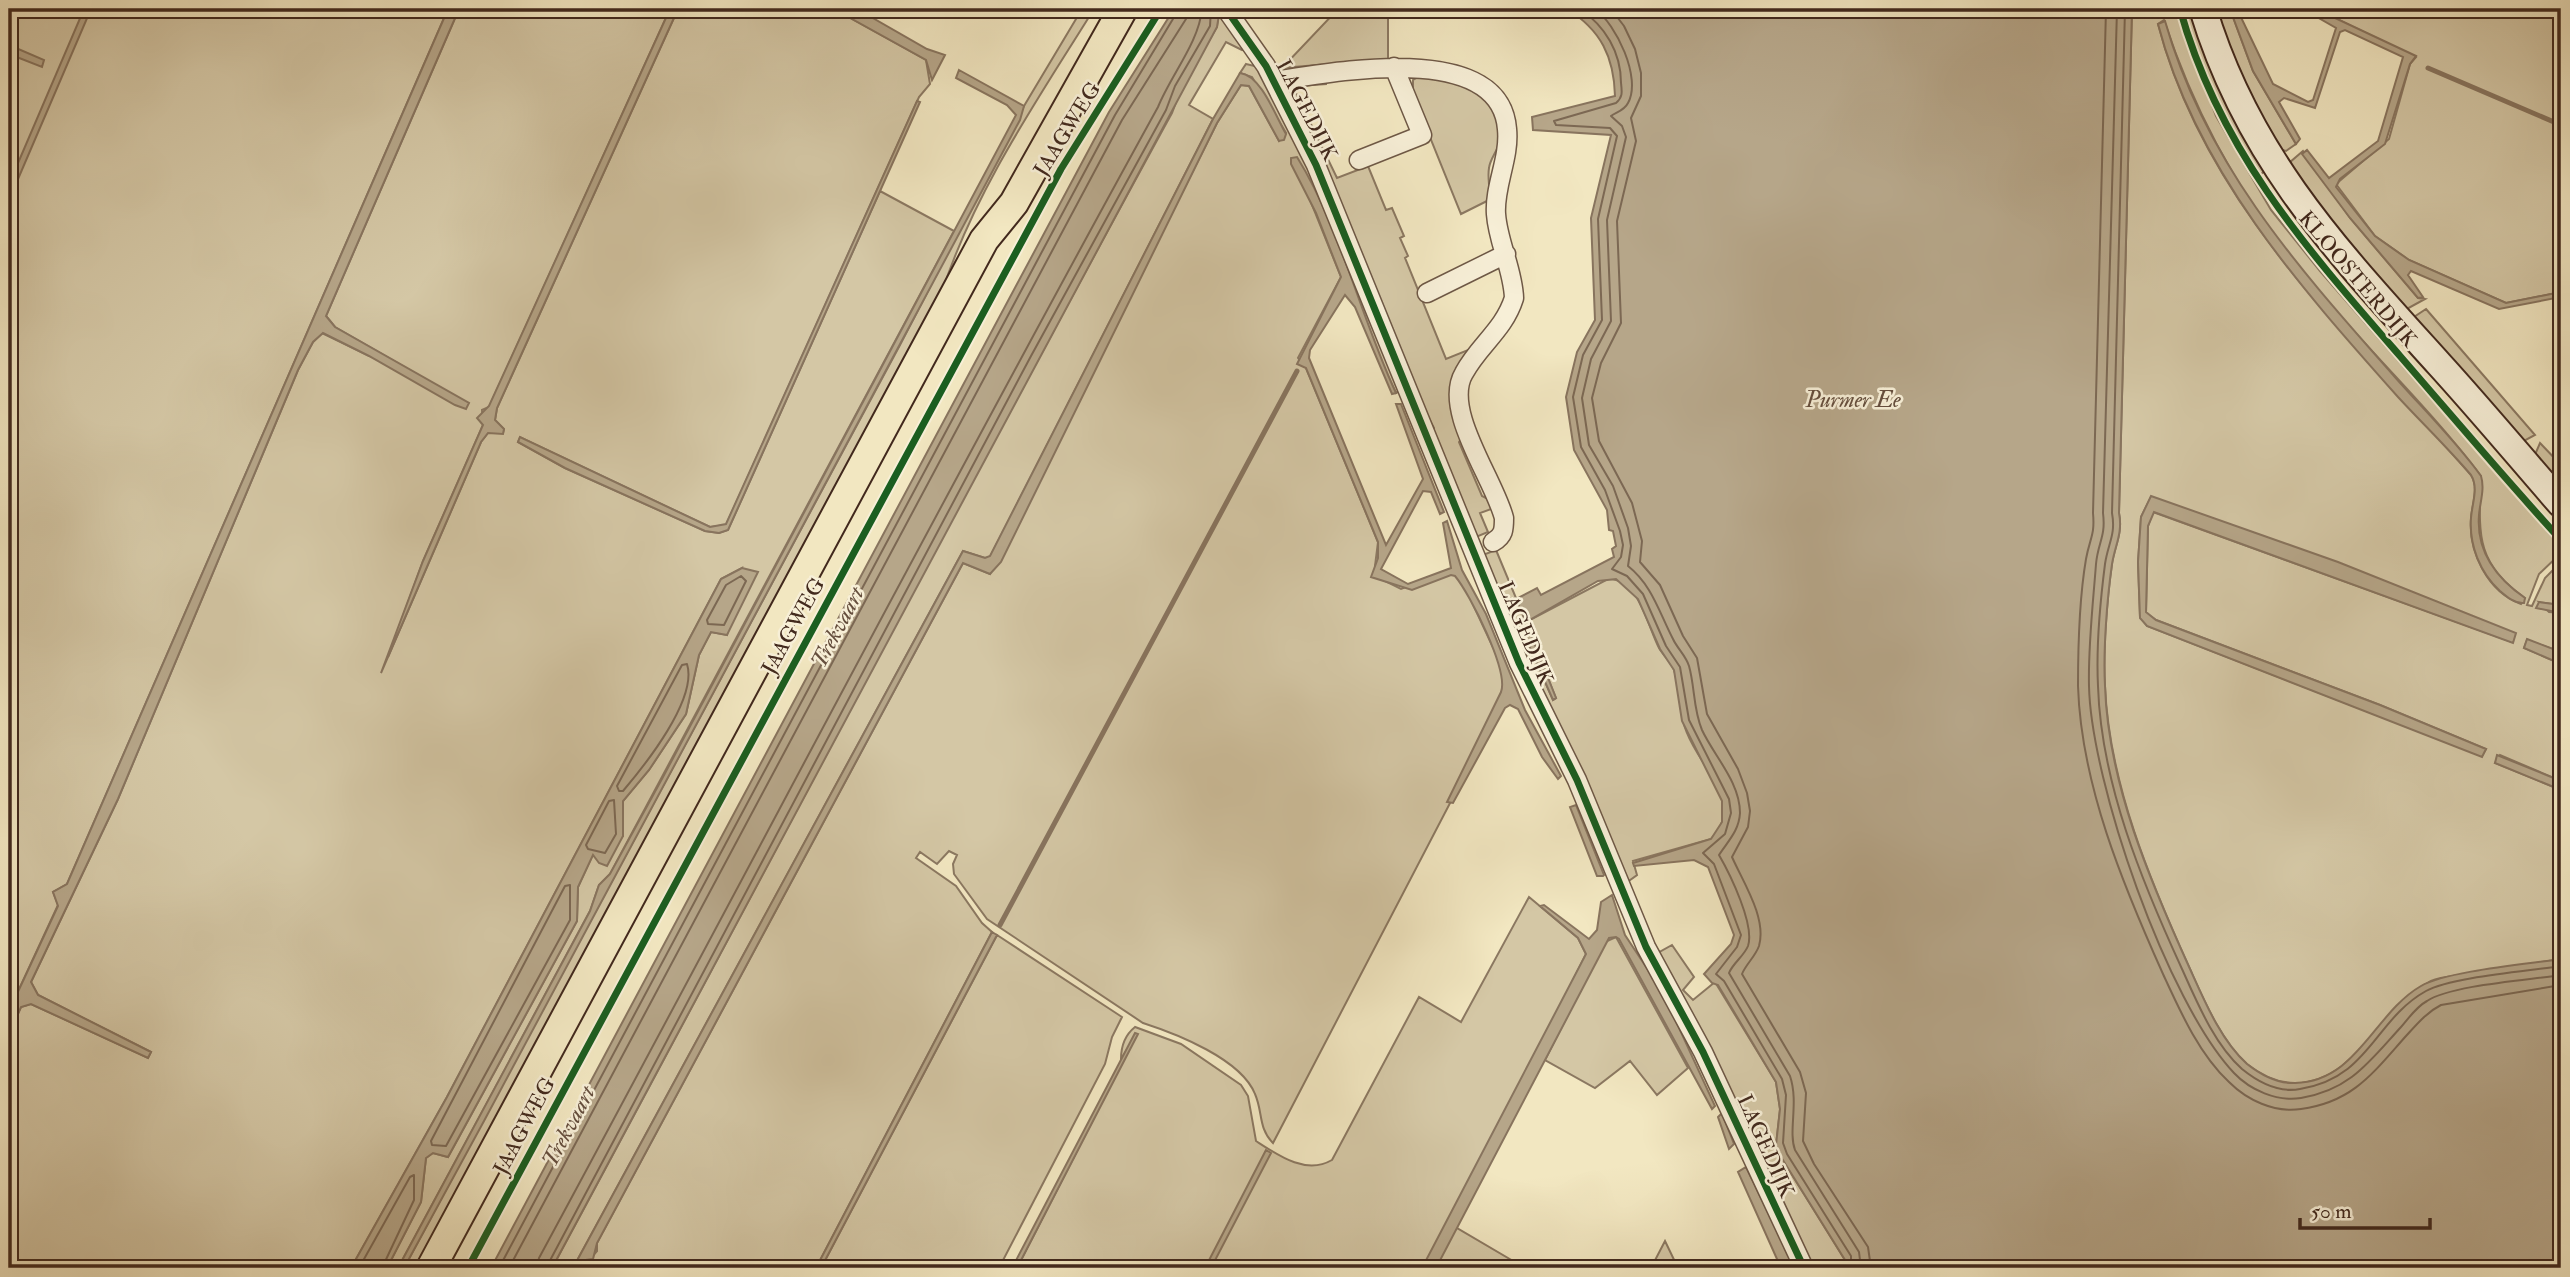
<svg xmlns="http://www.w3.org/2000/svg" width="2570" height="1277" font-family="'IM FELL Double Pica',serif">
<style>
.green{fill:#d4c7a5;stroke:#8b7861;stroke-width:2;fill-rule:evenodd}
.water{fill:#b6a689;stroke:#88745e;stroke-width:2}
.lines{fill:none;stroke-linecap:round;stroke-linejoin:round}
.shore{stroke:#7c6853;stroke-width:2}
.stream{stroke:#88745e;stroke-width:5}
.street-casing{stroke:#6e5846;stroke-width:21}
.secondary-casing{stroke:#42291d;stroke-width:30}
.primary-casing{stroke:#42291d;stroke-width:32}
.street{stroke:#f7efd7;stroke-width:18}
.secondary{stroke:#f7efd7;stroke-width:26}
.primary{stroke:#f2e7c1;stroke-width:28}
.cycleway-casing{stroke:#f7efd7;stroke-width:11}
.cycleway{stroke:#1b5e20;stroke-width:7}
.labels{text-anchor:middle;stroke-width:5;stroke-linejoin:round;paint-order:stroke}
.street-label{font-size:21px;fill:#42291d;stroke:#f7efd7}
.water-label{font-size:23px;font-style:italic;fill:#654e3d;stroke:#f7efd7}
</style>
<rect width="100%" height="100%" fill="#f2e7c1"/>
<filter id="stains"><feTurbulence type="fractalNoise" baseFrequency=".00286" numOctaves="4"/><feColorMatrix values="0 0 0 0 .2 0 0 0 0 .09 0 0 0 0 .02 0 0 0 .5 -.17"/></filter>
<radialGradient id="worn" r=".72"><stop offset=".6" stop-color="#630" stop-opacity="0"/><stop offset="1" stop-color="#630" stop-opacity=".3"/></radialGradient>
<!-- green -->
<path class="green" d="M9,9h439l-381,875 -14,8 5,13 -49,106z
M459,9h211l-181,398 -7,3 1,15 -60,136 -35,96 93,-215 7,-9h15l1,-4 -9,-9 2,-12 181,-399h156l92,51 4,24 -11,13 -193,428 -16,2 -190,-90 -2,5 47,26 140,63 14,2 9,-3 152,-339 74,40 -344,643 -11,11 -9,26 -192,357h-11l34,-66 5,-44 7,-5 15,4 129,-236 1,-34 15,-33 30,-18v-35l26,-31 37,-56 13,-59 12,-23 16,3 15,-67 -21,11 -274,518 -96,171h-342v-234l12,-27 10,-3 117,54 3,-6 -113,-57 -7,-13 87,-183 180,-429 15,-28 9,-9 147,71 -134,-77 -9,-11z
M1082,9h12c-56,90 -119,181 -152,283l-524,976h-14l496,-923 124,-239z
M1338,9h50v50l-106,9z
M2132,9h14v5h5l1,-5h24l40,107 55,94 49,61 241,276v6l-22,21 -12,31 5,1 13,-28 16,-16v43l-22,-3 10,10 12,1v39l-34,-12 -3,8 37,16v117l-61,-26 -5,8 66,27v169c-31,5 -63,10 -94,15 -11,2 -26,2 -36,7 -51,26 -73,101 -136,102 -18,0 -34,-8 -48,-19 -26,-23 -43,-64 -57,-95 -40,-88 -81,-186 -85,-283 -2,-35 2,-87 7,-122 3,-19 11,-31 7,-51zM2164,20c30,91 74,173 134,247 58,72 127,135 183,209 -2,56 -7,87 44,122l-4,6c-33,-12 -53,-52 -50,-86 1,-14 8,-30 0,-43 -119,-137 -266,-268 -313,-451zM2151,497l361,145 -359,-130 -5,14 -2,87 10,7 224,85 106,44 -4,7 -335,-130 -7,-9 -2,-54 3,-46z
M2183,9h10l73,161 -5,4h-4c-32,-52 -56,-107 -74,-165z
M2213,9h17l23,62 43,73 -10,7 -13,-4z
M2316,9h245v283l-55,11 -97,-43 -34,-24 -39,-52 53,-45 21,-75 6,-7z
M1219,10l26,38 -3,2 -16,-8 -37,63 24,14 -223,438 -5,1 -22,-7 -390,717h-21c207,-384 410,-772 620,-1155l9,-24 36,-62z
M1246,64l13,3 56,107 87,215 -6,4 -18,-38 -30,-82 -42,-83 35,87 -43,81 8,10 72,174 -3,24 4,12 22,11 55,-21 55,118 -238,457c-15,-15 -10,-31 -18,-49 -14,-35 -78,-60 -112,-71l-156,-104 -33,-45 -1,-10 4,-9 -8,-4 -12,13 -17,-12 -4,6 40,28 26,37 10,9 -176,336h-234l15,-17v-8l366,-680 27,11 227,-451 24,-38 8,1 30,55 7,-8 -34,-56 -12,-4z
M1420,76c38,7 88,16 79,67 -2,9 -9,16 -10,25 -2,12 2,20 0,32l-28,14 -48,-119v-15z
M1326,80v4l-28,2 -3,5 42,87 31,-12 18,44 6,-2 12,28 -4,2 8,18 -3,2 41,101 22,-9 1,3 -6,83 -4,6 23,54 8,4 4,8 -14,5 8,19 -12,5 -42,-93v-16l-22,-41 -124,-296 2,-6z
M2303,151l47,67 68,80 7,1 -20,11 -52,-53 -64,-94z
M2426,309l109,126 -13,7 -108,-125z
M2540,443l21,22 -10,8 -17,-16z
M1496,550l30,72 82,-43c31,-1 39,46 51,69 4,7 12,14 15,22 7,20 4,43 13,63 10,26 35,49 37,78 0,11 -5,20 -13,28l-78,22 4,14 -11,8 -146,-327zM1529,631l27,67 -3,2 -29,-66z
M1529,897l49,41 8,16 -134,271 73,43h-508l120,-234 -16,25c0,-12 4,-24 14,-32l46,17 60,41 7,11 8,45c23,15 50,34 76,19l87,-163 42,25z
M997,935l125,82 -10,20 -7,27 -106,204h-178z
M1616,937l72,131 -31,27 -27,-34 -35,27 -50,-28 60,-118z
M1672,945l22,32 -11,13 10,10 22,-18 61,100 4,27 -4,36 5,12 64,103 1,3 -9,5h-28l-153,-314z
M1665,1241l13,27h-27z"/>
<!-- water -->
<path class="water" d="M84,9h7l-82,191v-16z
M448,9h11l-133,307 9,11 134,76 -3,6 -11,-4 -86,-49 -46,-23 -10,9 -15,28 -180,429 -87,183 7,13 113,57 -3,6 -117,-54 -10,3 -12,27v-23l49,-105 -5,-14 14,-8z
M670,9h8l-181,399 -2,12 9,9 -1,5 -15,-1 -7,9 -100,231 42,-112 60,-136 -6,-7 12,-12z
M834,9h23l70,40 18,6 -13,25 -6,-20z
M1174,9h46l-3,18 -665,1241h-61l618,-1156z
M1567,9h565l-13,504c4,20 -4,32 -7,51 -5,35 -9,87 -7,122 3,97 45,195 85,283 14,31 31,72 57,95 14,11 30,20 48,19 62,-1 79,-70 126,-97 26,-15 107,-22 140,-27v309h-724l9,-5 -1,-3 -64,-103 -5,-12 4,-36 -4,-27 -58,-97 -6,-2 -8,-9 27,-30 3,-9 -26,-68 -14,-7 -60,6 -1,-3 78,-24 11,-17v-21l-40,-80 -8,-51 -14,-21 -22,-50 -22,-20 -18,2 -72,41 -10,-23 21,-11 4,7 73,-38 -2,-8 4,-3 -3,-15 -4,-1 -2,-20 -33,-60 -8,-53 11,-45 18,-32 -4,-102 20,-83 -78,-5 -1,-13 83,-21c-1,-39 -14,-66 -48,-87z
M2230,9h7l36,75 35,18 5,-2 23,-72 -33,-19h13l100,47 -6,8 -25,80 -45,35 -4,8 39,49 34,24 97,43 55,-11v5l-62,12 -88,-38 -3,4 15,22 -5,1 -68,-80 -48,-64 5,-4 22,28 49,-37 25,-84 -58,-27 -5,2 -25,76 -31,-10 -5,4 21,37 -4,5 -43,-73z
M2165,21c41,144 132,245 229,355 29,33 61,64 87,100 4,13 -1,26 -2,39 -3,37 17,63 46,83l-1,5c-9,1 -17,-6 -24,-12 -20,-18 -31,-46 -29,-73 1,-15 8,-30 0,-43 -23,-27 -49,-52 -73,-78 -98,-110 -202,-227 -240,-373z
M9,45l35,15 -2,7 -33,-13z
M959,70l65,36 -4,14 -536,1001 -80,147h-6l192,-357 9,-26 11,-11 53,-97 353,-662 -9,-10 -51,-27z
M1240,73c21,2 36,44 46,61l-2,6 -5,1 -30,-55 -8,-1 -24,38 -216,439 -11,12 -27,-11 -366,680 -4,16 -7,1 -4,8h-9l390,-717 22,7 5,-2 223,-437z
M917,101l3,1 -192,428 -9,3 -14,-2 -140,-63 -47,-26 2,-5 190,90 16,-3z
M1297,157c43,69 64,161 99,236l-4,1 -37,-87 -10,-12 -35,55 -1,8 77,187 37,-66 -27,-75h5l43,108 -4,2 -9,-22 -8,-1 -42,78 27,15 43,-16 -8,-45 4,-2 15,49 24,44 39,96 36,66 -3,3 -16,-22 -24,-48 -8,-4 -5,3 -52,95 -6,-1 54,-110c8,-21 -31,-98 -46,-116l-4,-1 -39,15 -41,-13 7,-19v-16l-72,-174 -9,-4 44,-87 -25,-64 -25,-49v-6z
M2151,496l187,66 178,71 -3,10 -359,-131 -6,14 -2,86 10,8 224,85 106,44 -4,8 -335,-131 -7,-8 -2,-56 3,-45z
M742,568l16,4 -31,63 -16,-3 -12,23 -13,59 -37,56 -26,31v35l-16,30 -8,-3 -6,-8 -15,32 -1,34 -129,236 -15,-4 -7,5 -5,44 -34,66h-36l96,-171 274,-518z
M2539,602l22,3v8l-25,-5z
M1529,630l27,68 -3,2 -29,-66z
M2527,639l34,13v12l-37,-16z
M2497,755l64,26v9l-66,-27z
M1576,805l28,70 -1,1h-6l-27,-69z
M1612,895l13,40 37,56 53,115 -3,3 -93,-170 -3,-2 -7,1 -173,330h-14l164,-314 -8,-16 -38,-32 4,-1 45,34 8,-9 4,-28z
M992,932l5,3 -176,333h-5z
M1135,1033l3,1 -121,234h-5z
M1722,1113l12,31 -5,5 -11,-32z
M1266,1150l5,3 -60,115h-6z
M1746,1167l49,101h-14l-43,-96z"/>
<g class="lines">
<!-- shore -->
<path class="shore" d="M1580,9c25,17 41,43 41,74 1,9 2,14 -5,20l-62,18 2,4 54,3 7,8 -19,83 4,101 -19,35 -10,42 8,50 24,43 15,41 3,14 -2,12 -9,12 15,7 16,18 23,52 14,21 9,53 40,79 2,14 -6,21 -22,19 11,11 27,71 -4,12 -21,27 8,7 58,98 4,16 -3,48 4,11 64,102v12
M1595,9c21,15 47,69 33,94 -4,8 -12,9 -17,13l11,10 4,11 -19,83 4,101 -20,38 -9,39 7,47 24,41 15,42 3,18 -3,20c24,19 31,46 45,73 4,9 13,17 16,27 6,21 4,43 13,64 12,26 38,52 38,83 -1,18 -12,28 -21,42 11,19 36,70 29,91 -4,10 -15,17 -19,27l61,103c9,27 -2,55 5,74l64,102 2,16
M1611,9l13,17 11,23 6,24v23l-10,22 5,23 -19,80 4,102 -20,40 -9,35 7,43 33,62 10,38 -2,21 20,23 23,51 14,22 10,56 31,55 9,24 3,18 -2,16 -16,30c11,25 35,61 27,89 -4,11 -13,18 -17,28l58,98 6,21 -3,48 11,23 54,83 3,21
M2106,9l-13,504c2,23 -3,24 -7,46 -6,35 -8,90 -8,127 3,98 45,199 85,288 17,37 36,80 66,108 18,18 45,31 72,27 52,-7 72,-36 105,-73 11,-12 21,-24 35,-31l120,-20
M2117,9l-14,504c3,24 -5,29 -7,51 -3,40 -8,82 -7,122 2,96 78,316 145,387 16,17 43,29 67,25 49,-8 68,-36 100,-71 8,-9 15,-20 26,-26 24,-16 102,-21 134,-26
M2125,9l-13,504c4,22 -4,30 -7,51 -5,39 -9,83 -7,122 3,97 44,196 84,283 15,33 32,75 60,100 16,13 37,24 58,20 70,-11 74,-69 126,-98 25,-14 104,-20 135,-25
M741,576l5,5 -22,44 -16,-1 -1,-4 19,-35z
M687,664c11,35 -42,101 -64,127h-4l-2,-5 65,-121z
M614,800l2,34 -11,19 -17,-4 -2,-4 23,-44z
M570,885v35l-124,226 -14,-1 -1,-4 134,-255z
M359,1268l51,-91 4,-2v25l-32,68
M499,1268l616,-1153 64,-106
M509,1268l613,-1148 64,-101 2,-10
M537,1268l2,-10c207,-383 409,-770 619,-1151 13,-32 41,-65 44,-98
M546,1268l485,-912 135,-246 9,-24 35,-60 1,-17"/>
<!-- stream -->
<path class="stream" d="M2428,68l133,57
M1000,925l297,-554"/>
<defs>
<path id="street" d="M1226,9l40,57 50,99 203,498 58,117 69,167 57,105 101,216
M1274,81c56,-8 226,-42 233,48 3,29 -13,57 -11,85 2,29 17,55 18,84 -10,32 -35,47 -50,75 -22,37 30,106 40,145 0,11 0,18 -11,24
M1359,160l63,-25 -28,-68
M1427,293l79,-39"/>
<path id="secondary" d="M2203,9c45,149 134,242 236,355 41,45 81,93 122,140"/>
<path id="primary" d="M431,1268l553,-1028 30,-37 109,-194"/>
</defs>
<!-- street casing -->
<use href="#street" class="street-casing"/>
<!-- secondary casing -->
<use href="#secondary" class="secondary-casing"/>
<!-- primary casing -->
<use href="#primary" class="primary-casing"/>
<!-- street -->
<use href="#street" class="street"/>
<!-- secondary -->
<use href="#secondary" class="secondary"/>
<!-- primary -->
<use href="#primary" class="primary"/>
<defs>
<path id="cycleway" d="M1226,9l40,57 50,99 203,498 58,117 69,167 57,105 101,216
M2180,9c39,141 126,239 220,347 53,61 106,124 161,184
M468,1268l593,-1099 100,-160"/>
</defs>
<!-- cycleway casing -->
<use href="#cycleway" class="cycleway-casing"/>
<!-- cycleway -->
<use href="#cycleway" class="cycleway"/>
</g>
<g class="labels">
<!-- street labels -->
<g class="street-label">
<text transform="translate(1307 110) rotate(63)" y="7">LAGEDIJK</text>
<text transform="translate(1067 129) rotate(-58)" y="7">JAAGWEG</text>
<text transform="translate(2358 279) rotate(50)" y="7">KLOOSTERDIJK</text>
<text transform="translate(793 626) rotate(-61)" y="7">JAAGWEG</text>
<text transform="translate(1526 633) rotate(67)" y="7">LAGEDIJK</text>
<text transform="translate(524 1126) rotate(-62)" y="7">JAAGWEG</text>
<text transform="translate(1766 1146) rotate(66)" y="7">LAGEDIJK</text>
</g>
<!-- water labels -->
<g class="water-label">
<text x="1853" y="407">Purmer Ee</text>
<text transform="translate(837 627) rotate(-62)" y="8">Trekvaart</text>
<text transform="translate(568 1126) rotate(-62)" y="8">Trekvaart</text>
</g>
</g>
<!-- margin -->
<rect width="2570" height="1277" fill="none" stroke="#f2e7c1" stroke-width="35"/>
<rect x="10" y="10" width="2549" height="1256" fill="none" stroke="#42291d" stroke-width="3.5"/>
<rect x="18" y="18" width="2535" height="1242" fill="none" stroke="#42291d" stroke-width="2"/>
<!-- scale -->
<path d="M2300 1218v10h130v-10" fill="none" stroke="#42291d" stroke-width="3.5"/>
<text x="2311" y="1218" font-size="21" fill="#42291d" stroke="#f7efd7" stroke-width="5" paint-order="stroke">50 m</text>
<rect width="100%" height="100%" filter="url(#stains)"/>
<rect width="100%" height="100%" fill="url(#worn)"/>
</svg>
